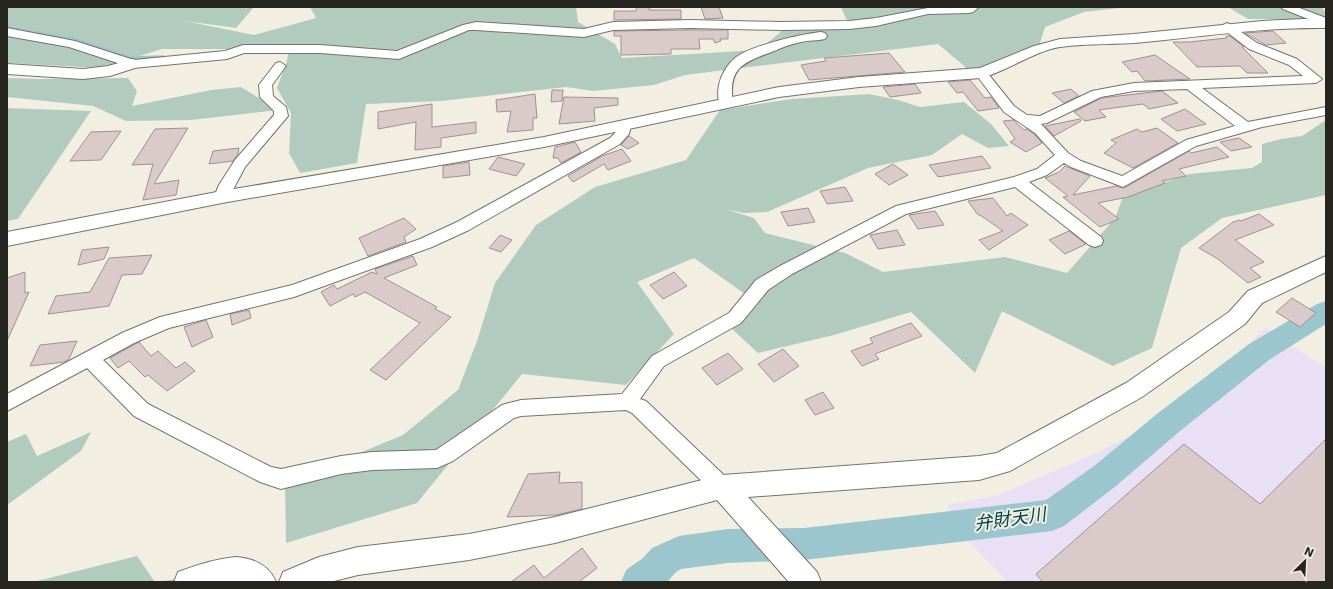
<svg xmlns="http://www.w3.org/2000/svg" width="1333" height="589" font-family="'DejaVu Sans','Noto Sans JP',sans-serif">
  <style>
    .industrial { fill: #eae0f5 }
    .green { fill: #b1ccbe }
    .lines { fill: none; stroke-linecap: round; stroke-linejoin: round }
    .stream { stroke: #9cc6cd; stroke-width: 3.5 }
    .river { fill: #9cc6cd; fill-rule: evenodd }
    .building { fill: #dacbca; stroke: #9f9190 }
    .minor-casing { stroke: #767368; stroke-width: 2 }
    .tertiary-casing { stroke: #767368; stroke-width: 2 }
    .minor { fill: #fff; fill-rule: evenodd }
    .tertiary { fill: #fff; fill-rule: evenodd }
    .labels { text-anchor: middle; stroke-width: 4; stroke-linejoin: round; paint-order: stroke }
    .near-water-label { font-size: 18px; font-style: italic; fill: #00414b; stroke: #f2efe2 }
  </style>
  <rect width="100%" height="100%" fill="#f2efe2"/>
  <path class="industrial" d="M 1266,328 L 1326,368 L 1326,582 L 1007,582 L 963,535 L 947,505 L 998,495 L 1096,453 L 1179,411 Z"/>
  <path class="green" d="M 7,7 L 254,7 L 236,28 L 185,21 L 254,35 L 316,18 L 310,7 L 576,7 L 578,22 L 615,44 L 622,58 L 759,50 L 784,29 L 849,25 L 841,7 L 922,7 L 922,9 L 928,7 L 1129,7 L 1084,12 L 1045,27 L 1039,46 L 996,66 L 969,70 L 938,44 L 685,75 L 654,85 L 593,91 L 566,87 L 441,101 L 366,104 L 357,163 L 300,173 L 289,153 L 291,113 L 277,88 L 287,61 L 289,49 L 162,49 L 101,68 L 7,63 Z
    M 1228,7 L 1322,7 L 1326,14 L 1326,19 L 1248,19 Z
    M 7,78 L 41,79 L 128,78 L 137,91 L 132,106 L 211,90 L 241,87 L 278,110 L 191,120 L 126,121 L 93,106 L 7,97 Z
    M 869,94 L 898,100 L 920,107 L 964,102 L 991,124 L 1009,146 L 988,148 L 962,134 L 932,155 L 868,168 L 767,212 L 744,213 L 725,209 L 754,218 L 765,233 L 845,253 L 883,272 L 1005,257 L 1067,273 L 1115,218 L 1123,197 L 1189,174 L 1252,168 L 1262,162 L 1262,144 L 1281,139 L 1302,136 L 1326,120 L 1326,195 L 1222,218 L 1181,248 L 1152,348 L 1113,366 L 1002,311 L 975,373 L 911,312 L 834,335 L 758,353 L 731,328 L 745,294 L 694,258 L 637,282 L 674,334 L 626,385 L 522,374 L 417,503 L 286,543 L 285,484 L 403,435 L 458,390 L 477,341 L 495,283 L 536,225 L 595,187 L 686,160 L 720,110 L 792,99 Z
    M 7,108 L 91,111 L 18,219 L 7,221 Z
    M 91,432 L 81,451 L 7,505 L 7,442 L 26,434 L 37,456 Z
    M 137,556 L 155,582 L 234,571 L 254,582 L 33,582 Z"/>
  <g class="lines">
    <path class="stream" d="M 7,28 L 77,40 L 129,58 L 163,57"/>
    <path class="river" d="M 1326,301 L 1326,324 L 1269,360 L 1180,431 L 1116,486 L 1064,526 L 1052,531 L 804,560 L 728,563 L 681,569 L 676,572 L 667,582 L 621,582 L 626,570 L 643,558 L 652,548 L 679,536 L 728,529 L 804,528 L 1046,500 L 1094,466 L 1158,413 L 1249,344 L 1317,304 Z"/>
  </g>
  <path class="building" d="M 637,7 L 650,7 L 649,10 L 681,10 L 681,19 L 614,20 L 614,11 L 636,11 Z
    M 701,7 L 719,7 L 723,18 L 705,19 Z
    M 690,30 L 728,30 L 728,39 L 720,39 L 721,41 L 715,43 L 713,39 L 699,39 L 700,49 L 671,49 L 671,54 L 621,55 L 621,36 L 614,36 L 614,31 Z
    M 1273,31 L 1286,43 L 1266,45 L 1245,33 Z
    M 1226,36 L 1230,36 L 1244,47 L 1242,47 L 1268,73 L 1247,73 L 1240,66 L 1197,67 L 1173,42 L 1189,42 L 1227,38 Z
    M 889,53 L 905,72 L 809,80 L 801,65 L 826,61 L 824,58 Z
    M 1155,55 L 1190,79 L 1145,81 L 1137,71 L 1132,72 L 1122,62 Z
    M 970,80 L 985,98 L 991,97 L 999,108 L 978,111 L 963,92 L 957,93 L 948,82 Z
    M 915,84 L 921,93 L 890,97 L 883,87 Z
    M 1071,89 L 1079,96 L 1064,103 L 1052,93 Z
    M 552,90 L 563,90 L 562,101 L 551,102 Z
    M 1162,91 L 1178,103 L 1149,109 L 1143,104 L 1099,110 L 1106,117 L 1085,121 L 1074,112 L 1101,98 Z
    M 535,94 L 537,118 L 533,118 L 533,130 L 507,132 L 511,111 L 497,112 L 496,100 Z
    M 564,97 L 618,98 L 618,105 L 594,108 L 595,121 L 559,124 Z
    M 432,104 L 432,127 L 476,122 L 476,133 L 441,138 L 441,147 L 415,150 L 416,122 L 378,129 L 378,112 Z
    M 1185,109 L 1206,124 L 1177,131 L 1161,119 Z
    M 1080,119 L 1081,121 L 1054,136 L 1045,126 Z
    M 1013,120 L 1024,130 L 1027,129 L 1034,134 L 1042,143 L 1026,152 L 1010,142 L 1015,139 L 1003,121 Z
    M 188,128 L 154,184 L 179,180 L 176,195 L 143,200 L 153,164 L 132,165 L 155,129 Z
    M 1157,128 L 1178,143 L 1133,168 L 1104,153 L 1116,143 L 1111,140 L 1137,129 L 1142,132 Z
    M 121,131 L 101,160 L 70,161 L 91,132 Z
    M 629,136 L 639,143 L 628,149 L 621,145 Z
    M 1239,138 L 1252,147 L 1231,151 L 1220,142 Z
    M 575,142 L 581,152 L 561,163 L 558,158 L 553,158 L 555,147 Z
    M 1217,147 L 1229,157 L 1179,169 L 1186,176 L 1162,181 L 1165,183 L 1128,197 L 1098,203 L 1119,219 L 1100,227 L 1063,197 L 1068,196 L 1045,178 L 1059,172 L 1065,166 L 1090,176 L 1073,195 L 1116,186 L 1124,188 L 1189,151 L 1191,153 Z
    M 239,148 L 238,154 L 233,161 L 209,164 L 213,151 Z
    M 622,149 L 631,161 L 608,170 L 604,164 L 573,182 L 568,176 L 602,156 Z
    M 982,156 L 991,168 L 938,177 L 929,165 Z
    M 498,157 L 525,164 L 516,176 L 489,169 Z
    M 469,162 L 470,175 L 443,178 L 443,166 Z
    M 893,164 L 908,175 L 889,185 L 875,174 Z
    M 845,187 L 853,201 L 827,204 L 820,191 Z
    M 993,198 L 1007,216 L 1011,213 L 1028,225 L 989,250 L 979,240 L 1003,231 L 980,215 L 978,215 L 968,201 Z
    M 808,208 L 815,222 L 788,226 L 781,212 Z
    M 935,211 L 944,225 L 918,229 L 909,215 Z
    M 1259,214 L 1274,225 L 1235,240 L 1264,262 L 1250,268 L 1261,277 L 1248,283 L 1218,259 L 1199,248 L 1233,222 L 1240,220 L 1241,221 Z
    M 404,218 L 416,229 L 404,237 L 406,242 L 368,256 L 359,238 Z
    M 897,230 L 905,245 L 878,249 L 870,235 Z
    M 1069,231 L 1086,244 L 1065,254 L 1049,240 Z
    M 500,235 L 512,240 L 501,252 L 489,248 Z
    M 109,247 L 104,259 L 78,265 L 82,250 Z
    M 152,255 L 142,274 L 122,275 L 109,306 L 48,314 L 56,296 L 90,292 L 109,258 Z
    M 413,256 L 417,265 L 384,278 L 437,307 L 435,309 L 451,317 L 386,380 L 370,370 L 420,323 L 365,292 L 355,297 L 353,294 L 330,306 L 321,292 L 334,285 L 337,289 L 372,272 L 377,274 L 375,269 Z
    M 25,272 L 25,293 L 29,292 L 7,341 L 7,278 Z
    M 674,272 L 687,286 L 663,299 L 650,285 Z
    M 1292,298 L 1316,313 L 1300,327 L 1276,312 Z
    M 249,310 L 251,318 L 232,325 L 230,314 Z
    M 206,320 L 213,337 L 192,347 L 184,327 Z
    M 911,323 L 922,336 L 875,354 L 879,359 L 862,366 L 851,351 L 873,343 L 870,338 Z
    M 77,341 L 69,359 L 64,362 L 30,366 L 40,345 Z
    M 139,342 L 151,356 L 158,351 L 176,368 L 185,362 L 195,371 L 167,391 L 148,375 L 145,377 L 129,361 L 118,368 L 110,358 Z
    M 783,349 L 799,366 L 774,382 L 758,364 Z
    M 728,353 L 743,369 L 717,385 L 702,368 Z
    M 823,392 L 834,408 L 815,415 L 805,400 Z
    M 1326,439 L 1326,582 L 1043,582 L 1036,574 L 1184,444 L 1260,504 Z
    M 560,472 L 559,483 L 582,482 L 582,509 L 556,515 L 507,517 L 528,474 Z
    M 582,548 L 597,568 L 579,582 L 511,582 L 534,565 L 544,578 Z"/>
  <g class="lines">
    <g class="minor-casing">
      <path id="minor" d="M 979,7 L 973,12 L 969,13 L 928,14 L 876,26 L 849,29 L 781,30 L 690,28 L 613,30 L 584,37 L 476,30 L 469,30 L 399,59 L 320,53 L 244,53 L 227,59 L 133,68 L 69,47 L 7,36 L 7,28 L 75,41 L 134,60 L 225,51 L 243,45 L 320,45 L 397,51 L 463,25 L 476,22 L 584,29 L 613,22 L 690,20 L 781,22 L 849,21 L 876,18 L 928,8 Z
        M 1281,7 L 1297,7 L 1326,18 L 1326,26 L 1283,9 Z
        M 1227,23 L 1231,25 L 1257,43 L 1297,59 L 1322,79 L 1316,83 L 1202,88 L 1248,122 L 1326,107 L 1326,115 L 1262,127 L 1196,146 L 1123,187 L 1071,167 L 1064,163 L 1047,175 L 1029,182 L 1101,237 L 1103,241 L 1101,245 L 1095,247 L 1089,245 L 1015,187 L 906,214 L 792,274 L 768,290 L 741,323 L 664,366 L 640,399 L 646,401 L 729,480 L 732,487 L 729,494 L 722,497 L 715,494 L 632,413 L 626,410 L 521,416 L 514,418 L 453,461 L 437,468 L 372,470 L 341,474 L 281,489 L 260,482 L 134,416 L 87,368 L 7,411 L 7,394 L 122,333 L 160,317 L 292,285 L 420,239 L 457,222 L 610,138 L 615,133 L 619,122 L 629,122 L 631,125 L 629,134 L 620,144 L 469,230 L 432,247 L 294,297 L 169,328 L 134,343 L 103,360 L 148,404 L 271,467 L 281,469 L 341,456 L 372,452 L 436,450 L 502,405 L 509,403 L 521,400 L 622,394 L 652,356 L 729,313 L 756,280 L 780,266 L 896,206 L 1014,177 L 1037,169 L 1055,155 L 1035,133 L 1004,112 L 975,73 L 977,70 L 985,70 L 1014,106 L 1027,115 L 1040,116 L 1092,91 L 1134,83 L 1303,76 L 1289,65 L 1249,49 L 1223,29 L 1221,27 L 1223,25 ZM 1187,89 L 1235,126 L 1186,140 L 1122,176 L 1081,161 L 1068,153 L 1041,124 L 1047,123 L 1101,97 L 1134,91 Z
        M 821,32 L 825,33 L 827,36 L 825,39 C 817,41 809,40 801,42 C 790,44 779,49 769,53 C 741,63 728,70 733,103 L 731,106 L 721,106 C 717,100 718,91 719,85 C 721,75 727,65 735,58 C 750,46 801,34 821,32 Z
        M 280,62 L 286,66 L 272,85 L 273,96 L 286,107 L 288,116 L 245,167 L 227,201 L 222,202 L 217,201 L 214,197 L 219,185 L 235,160 L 274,115 L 274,111 L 260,97 L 259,85 L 276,63 Z"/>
    </g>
    <g class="tertiary-casing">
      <path id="tertiary" d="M 1304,19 L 1326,20 L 1326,28 C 1265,27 1205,36 1145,42 C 1117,45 1088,43 1060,47 C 1034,51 1008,71 981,78 L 859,87 L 779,97 L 544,147 L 222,203 L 7,246 L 7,232 L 222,191 L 544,137 L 779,87 L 859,77 L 980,68 L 1034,46 L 1060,39 L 1134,34 L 1262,21 Z
        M 133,59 L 138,61 L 141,64 L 138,67 L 110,76 L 83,79 L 7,74 L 7,64 L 83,69 L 108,66 Z
        M 1326,256 L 1326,272 L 1262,303 L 1245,324 L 1142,397 L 1010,471 L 979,480 L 748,497 L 817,572 L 821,582 L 789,582 L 717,500 L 555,543 L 469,560 L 358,575 L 330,582 L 279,582 L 283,572 L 319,557 L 358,547 L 469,534 L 555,517 L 722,475 L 979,456 L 997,453 L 1126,383 L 1229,312 L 1248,291 Z
        M 235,557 C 253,558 269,565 276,582 L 174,582 L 178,572 C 196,565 216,559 235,557 Z"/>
    </g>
    <use href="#minor" class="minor"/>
    <use href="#tertiary" class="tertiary"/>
  </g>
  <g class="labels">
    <g class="near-water-label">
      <text transform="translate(1010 519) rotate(-8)" y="6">弁財天川</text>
    </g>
  </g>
  <rect width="1333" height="589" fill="none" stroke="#262520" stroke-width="16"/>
  <g transform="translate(1305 561) rotate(24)" stroke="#f2efe2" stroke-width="3" paint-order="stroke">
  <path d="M0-3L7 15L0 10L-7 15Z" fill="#262520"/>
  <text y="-6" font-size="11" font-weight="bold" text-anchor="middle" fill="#262520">N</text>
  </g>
</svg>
